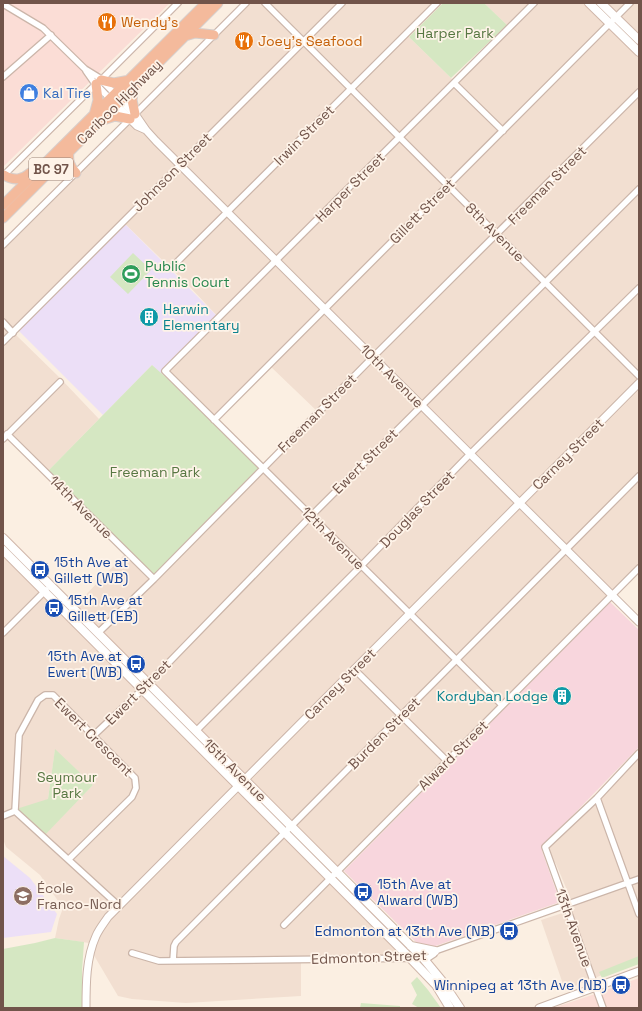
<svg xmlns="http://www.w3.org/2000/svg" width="642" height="1011" font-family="'Space Grotesk',sans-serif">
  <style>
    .residential { fill: #f2dfd1; fill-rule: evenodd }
    .commercial { fill: #fbddd6 }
    .education { fill: #ecdff7 }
    .medical { fill: #f8d6dd }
    .green { fill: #d5e7c2 }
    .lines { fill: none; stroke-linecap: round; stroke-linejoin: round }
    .minor-casing { stroke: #cbb5a9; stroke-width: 8 }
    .tertiary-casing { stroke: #cbb5a9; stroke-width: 9 }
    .secondary-casing { stroke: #d0b7aa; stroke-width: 10 }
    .trunk-casing { stroke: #d7cfcc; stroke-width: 11 }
    .minor { stroke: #fff; stroke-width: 5.5 }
    .tertiary { stroke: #fff; stroke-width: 7 }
    .secondary { stroke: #fff; stroke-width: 8 }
    .trunk { stroke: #f4ba9c; stroke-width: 9 }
    .labels { text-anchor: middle; stroke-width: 3.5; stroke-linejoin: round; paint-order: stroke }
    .shield { fill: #fef3e8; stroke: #9b8479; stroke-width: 1 }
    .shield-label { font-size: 13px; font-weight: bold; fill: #71544a }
    .food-label { font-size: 14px; fill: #c56008; stroke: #fef3e8; text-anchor: start }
    .park-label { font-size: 14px; fill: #577742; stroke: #fef3e8 }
    .shop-label { font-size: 14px; fill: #366cbe; stroke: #fef3e8; text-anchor: start }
    .street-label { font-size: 14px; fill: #71544a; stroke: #fef3e8 }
    .leisure-label { font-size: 14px; fill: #27864d; stroke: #fef3e8; text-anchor: start }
    .culture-label { font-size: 14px; fill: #0d838f; stroke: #fef3e8; text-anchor: start }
    .transit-label { font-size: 14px; fill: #164399; stroke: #fef3e8; text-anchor: start }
    .education-label { font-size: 14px; fill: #785e54; stroke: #fef3e8; text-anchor: start }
  </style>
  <rect width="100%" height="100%" fill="#fbefe2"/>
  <path class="residential" d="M 249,3 L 434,3 L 405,33 L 456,83 L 511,29 L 484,3 L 639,3 L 639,569 L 334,878 L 411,956 L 301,958 L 301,996 L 186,1003 L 132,999 L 118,996 L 92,952 L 96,944 L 55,938 L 59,919 L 63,908 L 40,875 L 6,847 L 3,839 L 3,536 L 74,607 L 127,552 L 155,580 L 319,413 L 269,365 L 214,420 L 165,373 L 221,320 L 189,286 L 124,223 L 14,333 L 61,379 L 99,419 L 46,473 L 7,435 L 3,439 L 3,246 ZM 55,750 L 93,785 L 43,836 L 48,799 Z
    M 639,757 L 639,960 L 565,990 L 541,920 L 575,909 L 556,864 L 545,850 Z"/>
  <path class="commercial" d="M 8,3 L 170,3 L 3,167 L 3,9 Z
    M 639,978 L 639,1008 L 553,1008 L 595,994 Z"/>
  <path class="education" d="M 124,223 L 218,317 L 161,374 L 152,365 L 103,415 L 18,330 Z
    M 3,856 L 30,878 L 57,914 L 51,932 L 3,938 Z"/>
  <path class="medical" d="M 610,602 L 639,630 L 639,747 L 571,817 L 545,842 L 542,851 L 560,902 L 424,950 L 344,871 Z"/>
  <path class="green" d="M 443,3 L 484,3 L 507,25 L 451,78 L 409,37 Z
    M 133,253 L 151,270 L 128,294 L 110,277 Z
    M 152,365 L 214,420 L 263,470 L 155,580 L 46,473 Z
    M 55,749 L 93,785 L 43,837 L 13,810 L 48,799 Z
    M 55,938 L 84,942 L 82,971 L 82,1008 L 3,1008 L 3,949 L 35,943 Z
    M 639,956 L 639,964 L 602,978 L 599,972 Z
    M 417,977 L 428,990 L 441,1008 L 419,1008 L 412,1004 L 417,995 L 411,983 Z
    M 361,1003 L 400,1006 L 400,1008 L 360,1008 Z"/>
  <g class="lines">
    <g class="minor-casing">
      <path id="minor" d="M 265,3 L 639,376
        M 3,4 L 43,28 L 85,69 L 98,77 L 115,94
        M 86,71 L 93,81 L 110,99
        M 3,77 L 51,35
        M 101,80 L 178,3
        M 454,83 L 503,131
        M 135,114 L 246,3
        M 3,176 L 96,84
        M 3,245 L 130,119
        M 172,267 L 437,3
        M 3,322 L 13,333
        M 3,342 L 342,3
        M 214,420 L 630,3
        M 7,434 L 154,579
        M 3,439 L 60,382
        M 3,633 L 46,590
        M 98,633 L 154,579 L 373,357 L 639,92
        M 354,669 L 447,761
        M 502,705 L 165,371 L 534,3
        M 196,731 L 361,566 L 470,454 L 639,288
        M 93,736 L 145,687 L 311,516 L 639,189
        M 597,798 L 639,914
        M 15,811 L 19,735 L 38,700 L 45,695 L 53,695 L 135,778 L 136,788 L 132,797 L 69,859
        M 15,811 L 119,906
        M 3,816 L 15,811
        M 284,925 L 639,568
        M 132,953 L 159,961 L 428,958 L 434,954 L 435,951 L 639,879
        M 173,961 L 174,946 L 176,942 L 639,476
        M 603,1008 L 545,847 L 597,798 L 639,753"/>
    </g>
    <g class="tertiary-casing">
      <path id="tertiary" d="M 118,97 L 135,114 L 146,130 L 156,141 L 639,622
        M 113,102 L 137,126 L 146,130
        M 86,1008 C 86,984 86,958 96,936 C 99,929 104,923 108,917 L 639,383
        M 539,1008 L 639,971"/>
    </g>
    <g class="secondary-casing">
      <path id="secondary" d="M 589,3 L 639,52
        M 601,3 L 639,40
        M 3,538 L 423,958 L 442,981 L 460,1008
        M 3,550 L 410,958 L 436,985 L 450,1008
        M 411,946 L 435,951"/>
    </g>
    <g class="trunk-casing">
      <path id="trunk" d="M 185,36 L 195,33 L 214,35
        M 101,80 L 114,83 L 130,80
        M 134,87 L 132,100 L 135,114
        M 94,115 L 98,100 L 96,84
        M 103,120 L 115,116 L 130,119
        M 69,151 C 68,160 69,166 76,173
        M 4,175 C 14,181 22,180 30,173
        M 3,205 L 206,3
        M 3,218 L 218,3"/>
    </g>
    <use href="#minor" class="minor"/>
    <use href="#tertiary" class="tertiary"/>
    <use href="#secondary" class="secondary"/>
    <use href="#trunk" class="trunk"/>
  </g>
  <defs>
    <g id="restaurant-disc" transform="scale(1)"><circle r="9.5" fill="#e8710a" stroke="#fef3e8"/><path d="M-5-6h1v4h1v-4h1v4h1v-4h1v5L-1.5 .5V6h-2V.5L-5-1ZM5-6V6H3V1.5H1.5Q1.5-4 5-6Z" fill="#fff"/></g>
    <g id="shop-disc" transform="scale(1)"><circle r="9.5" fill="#3f7fe0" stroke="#fef3e8"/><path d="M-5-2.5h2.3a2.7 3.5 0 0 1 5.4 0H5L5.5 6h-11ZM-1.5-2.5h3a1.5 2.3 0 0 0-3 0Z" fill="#fff"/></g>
    <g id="stadium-disc" transform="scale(1)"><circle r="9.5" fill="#2e9e5b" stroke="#fef3e8"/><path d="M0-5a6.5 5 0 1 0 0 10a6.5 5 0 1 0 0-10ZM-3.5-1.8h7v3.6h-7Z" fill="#fff"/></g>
    <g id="building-disc" transform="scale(1)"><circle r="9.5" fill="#0f9aa8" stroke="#fef3e8"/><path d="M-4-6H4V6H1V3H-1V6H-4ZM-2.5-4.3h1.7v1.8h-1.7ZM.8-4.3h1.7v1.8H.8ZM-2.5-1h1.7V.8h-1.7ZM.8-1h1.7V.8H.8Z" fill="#fff"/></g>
    <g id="bus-disc" transform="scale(1)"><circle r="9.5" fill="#1a4fb4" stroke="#fef3e8"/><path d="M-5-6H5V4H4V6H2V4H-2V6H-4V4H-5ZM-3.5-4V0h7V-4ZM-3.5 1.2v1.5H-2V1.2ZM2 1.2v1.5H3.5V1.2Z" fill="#fff"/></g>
    <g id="school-disc" transform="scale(1)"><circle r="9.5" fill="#8d6e63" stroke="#fef3e8"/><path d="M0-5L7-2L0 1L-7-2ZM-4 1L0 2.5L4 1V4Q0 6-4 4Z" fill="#fff"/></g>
  </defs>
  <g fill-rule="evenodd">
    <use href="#restaurant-disc" x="107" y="22"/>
    <use href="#restaurant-disc" x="244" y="41"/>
    <use href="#shop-disc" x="29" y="93"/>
    <use href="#stadium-disc" x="131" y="274"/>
    <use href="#building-disc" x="149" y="317"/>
    <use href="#bus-disc" x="40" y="570"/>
    <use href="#bus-disc" x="54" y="608"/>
    <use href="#bus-disc" x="136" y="664"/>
    <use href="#building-disc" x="562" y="696"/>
    <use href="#bus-disc" x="363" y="892"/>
    <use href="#school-disc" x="23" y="896"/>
    <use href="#bus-disc" x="509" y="931"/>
    <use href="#bus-disc" x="621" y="985"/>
  </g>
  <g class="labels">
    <rect class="shield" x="29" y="158" width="44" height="22" rx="3"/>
    <g class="shield-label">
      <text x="51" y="174">BC 97</text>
    </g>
    <g class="food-label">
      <text x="121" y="27">Wendy's</text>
      <text x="258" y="46">Joey’s Seafood</text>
    </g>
    <g class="park-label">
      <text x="455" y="38">Harper Park</text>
      <text x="155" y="477">Freeman Park</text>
      <text x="67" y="782">Seymour<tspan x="67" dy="16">Park</tspan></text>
    </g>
    <g class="shop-label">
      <text x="43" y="98">Kal Tire</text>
    </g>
    <g class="street-label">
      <text transform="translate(119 102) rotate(-45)" y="5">Cariboo Highway</text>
      <text transform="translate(304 135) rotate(-45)" y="5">Irwin Street</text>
      <text transform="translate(172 172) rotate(-45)" y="5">Johnson Street</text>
      <text transform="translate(547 185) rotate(-45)" y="5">Freeman Street</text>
      <text transform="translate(350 187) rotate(-45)" y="5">Harper Street</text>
      <text transform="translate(422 211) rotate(-45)" y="5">Gillett Street</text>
      <text transform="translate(495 232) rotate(45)" y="5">8th Avenue</text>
      <text transform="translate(392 376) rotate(45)" y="5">10th Avenue</text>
      <text transform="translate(317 413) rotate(-45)" y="5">Freeman Street</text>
      <text transform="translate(568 454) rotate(-45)" y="5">Carney Street</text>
      <text transform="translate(365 461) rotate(-45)" y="5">Ewert Street</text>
      <text transform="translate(81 507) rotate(45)" y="5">14th Avenue</text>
      <text transform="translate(417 509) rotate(-46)" y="5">Douglas Street</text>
      <text transform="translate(333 538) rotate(45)" y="5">12th Avenue</text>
      <text transform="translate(340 684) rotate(-45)" y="5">Carney Street</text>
      <text transform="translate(138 692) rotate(-45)" y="5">Ewert Street</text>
      <text transform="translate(384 733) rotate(-45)" y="5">Burden Street</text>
      <text transform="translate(94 737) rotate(45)" y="5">Ewert Crescent</text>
      <text transform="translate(453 755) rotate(-45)" y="5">Alward Street</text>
      <text transform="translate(235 770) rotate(45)" y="5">15th Avenue</text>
      <text transform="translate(574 928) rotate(70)" y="5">13th Avenue</text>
      <text transform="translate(369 957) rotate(-2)" y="5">Edmonton Street</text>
    </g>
    <g class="leisure-label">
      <text x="145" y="271">Public<tspan x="145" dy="16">Tennis Court</tspan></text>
    </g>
    <g class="culture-label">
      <text x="163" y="314">Harwin<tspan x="163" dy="16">Elementary</tspan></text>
      <text x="548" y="701" text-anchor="end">Kordyban Lodge</text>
    </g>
    <g class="transit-label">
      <text x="54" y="567">15th Ave at<tspan x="54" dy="16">Gillett (WB)</tspan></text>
      <text x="68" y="605">15th Ave at<tspan x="68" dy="16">Gillett (EB)</tspan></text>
      <text x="122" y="661" text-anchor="end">15th Ave at<tspan x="122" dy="16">Ewert (WB)</tspan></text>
      <text x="377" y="889">15th Ave at<tspan x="377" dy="16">Alward (WB)</tspan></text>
      <text x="495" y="936" text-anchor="end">Edmonton at 13th Ave (NB)</text>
      <text x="607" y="990" text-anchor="end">Winnipeg at 13th Ave (NB)</text>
    </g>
    <g class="education-label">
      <text x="37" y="893">École<tspan x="37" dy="16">Franco-Nord</tspan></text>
    </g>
  </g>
  <rect width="642" height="1011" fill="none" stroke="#71544a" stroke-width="8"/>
</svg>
